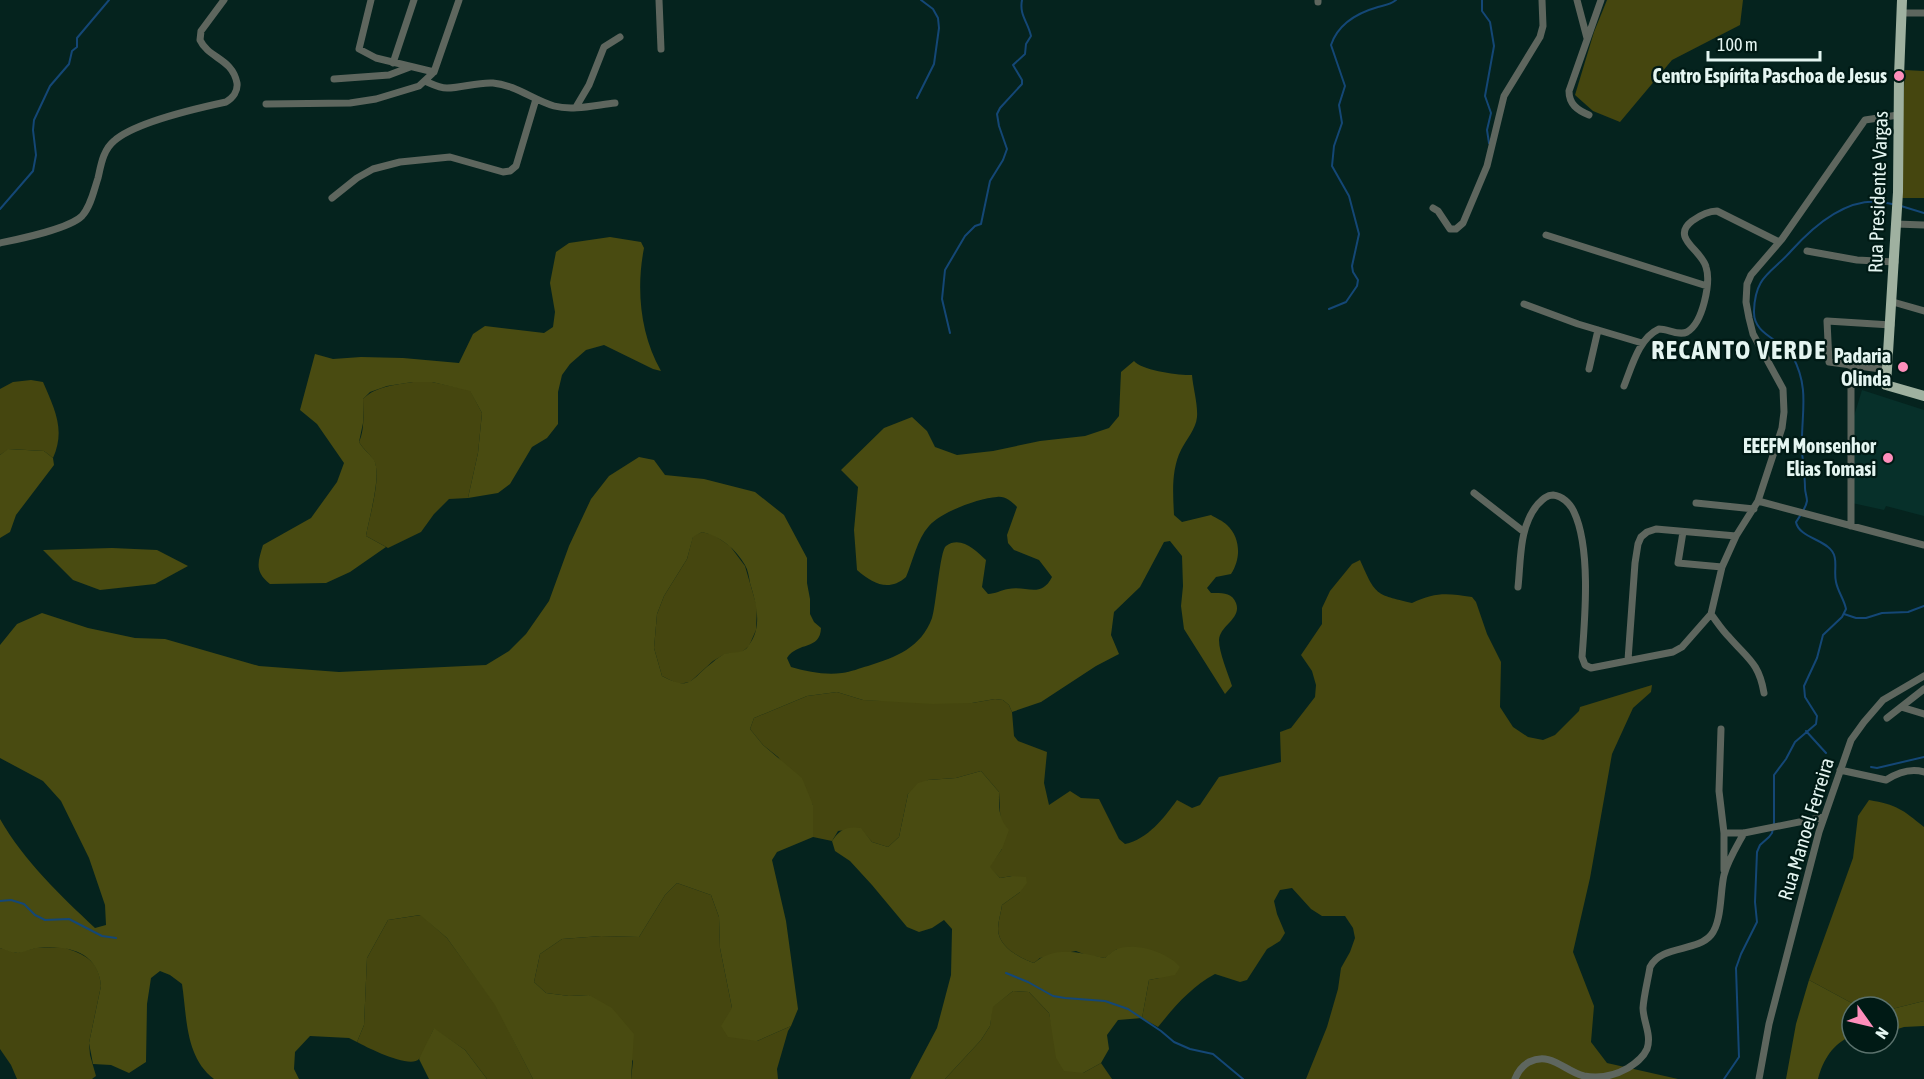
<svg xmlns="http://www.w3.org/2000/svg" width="1924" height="1079" font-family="'Asap Condensed',sans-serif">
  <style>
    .built { fill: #07302a }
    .green { fill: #45460f }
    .forest { fill: #494b11; fill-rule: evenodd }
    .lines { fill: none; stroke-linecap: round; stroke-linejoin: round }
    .stream { stroke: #144776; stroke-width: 2 }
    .minor { stroke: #5e665e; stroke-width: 7 }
    .primary { stroke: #9fb1a0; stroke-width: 10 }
    .poi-dot { fill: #fe8ebb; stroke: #001a15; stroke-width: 2 }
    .labels { text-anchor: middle; stroke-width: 4.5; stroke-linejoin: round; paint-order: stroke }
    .poi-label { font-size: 20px; font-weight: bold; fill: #e4f5f1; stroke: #001a15; text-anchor: end }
    .street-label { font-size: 20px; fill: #e4f5f1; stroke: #001a15 }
    .district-label { font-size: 26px; font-weight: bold; letter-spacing: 1.5px; fill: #e4f5f1; stroke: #001a15 }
  </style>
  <rect width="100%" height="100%" fill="#05231e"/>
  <path class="built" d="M 1862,390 L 1924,410 L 1924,516 L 1886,506 L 1884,510 L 1852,503 L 1851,426 Z"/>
  <path class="green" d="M 1607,0 L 1743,0 L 1740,25 L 1672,60 L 1620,122 L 1593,111 L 1575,95 L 1594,32 Z
    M 1905,70 L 1924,71 L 1924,198 L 1898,198 Z
    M 31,380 L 43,382 C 54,408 66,429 53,458 L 44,451 L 9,449 L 0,455 L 0,389 L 13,382 Z
    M 413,382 L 432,382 L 470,390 L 482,413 L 478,453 L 468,498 L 449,499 L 434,514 L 421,532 L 388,548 L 366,536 C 369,518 382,476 374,461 C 370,454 363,449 359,442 C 365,429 363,414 363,399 C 376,386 395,385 413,382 Z
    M 702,532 L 714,535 L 730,546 L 745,566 L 757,607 L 756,630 L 749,646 L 741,653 L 725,654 L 713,661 L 690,682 L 678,684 L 662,676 L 654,648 L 657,614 L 664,596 L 687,559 L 693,536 Z
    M 1360,560 C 1376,596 1375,594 1412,603 C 1435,592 1447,593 1472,597 L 1476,602 L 1487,634 L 1501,662 L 1500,707 L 1513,727 L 1528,737 L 1543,740 L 1555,735 L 1579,711 L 1580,707 L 1652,685 L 1651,692 L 1633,708 L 1612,754 L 1590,878 L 1573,952 L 1594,1006 L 1591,1042 L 1607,1063 L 1678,1079 L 1306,1079 L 1327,1027 L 1338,989 L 1341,968 L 1350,952 L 1355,938 L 1353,928 L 1345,916 L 1322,916 L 1311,909 L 1292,888 L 1280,890 L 1274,901 L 1277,914 L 1285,933 L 1280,941 L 1267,949 L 1247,980 L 1240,982 L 1215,974 C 1191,987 1175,1006 1158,1027 L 1142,1018 L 1149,980 L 1159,978 L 1117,949 L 1105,958 L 1086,955 L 1076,951 L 1040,958 L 1034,963 C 1020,958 998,947 998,929 C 998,921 1001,913 1002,905 L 1020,892 L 1012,876 L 1000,878 L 989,867 L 1002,849 L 999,792 L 981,771 L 956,778 L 928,780 L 908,794 L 899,837 L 888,847 L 872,842 L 860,828 L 838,831 L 832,841 L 813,837 L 813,805 L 778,757 L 763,745 L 750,729 L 754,718 L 807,696 L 837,692 L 863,700 L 972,703 L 995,699 L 1003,700 L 1009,705 L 1012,712 L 1014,736 L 1018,741 L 1047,752 L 1044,783 L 1049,805 L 1070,791 L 1081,798 L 1099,799 L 1119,839 L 1125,844 C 1148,839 1164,818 1177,800 L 1192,808 L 1200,805 L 1219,777 L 1281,762 L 1280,732 L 1291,728 L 1315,697 L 1316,685 L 1312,671 L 1301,655 L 1322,624 L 1322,608 L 1330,591 L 1352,564 Z
    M 1869,800 C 1897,805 1902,809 1924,827 L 1924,1001 L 1888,1010 L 1888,1007 L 1859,1007 L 1809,980 L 1853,858 L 1858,816 Z
    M 677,883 L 711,895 L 719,917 L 720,948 L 732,1008 L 757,1041 L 791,1026 L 788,1031 L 777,1069 L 778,1079 L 631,1079 L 633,1061 L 589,995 L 569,996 L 546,993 L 534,982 L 540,954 L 562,939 L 601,936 L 639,937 L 665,895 Z
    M 421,915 L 447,938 L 496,1005 L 533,1079 L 487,1079 L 465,1050 L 434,1029 C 429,1037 426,1051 419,1059 C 410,1069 368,1048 357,1042 L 364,1025 L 367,958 L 388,920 Z
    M 63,947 C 85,955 99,960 101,986 L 89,1043 L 90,1055 L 96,1076 L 92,1079 L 17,1079 L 11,1065 L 0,1049 L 0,948 L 17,953 L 35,948 Z
    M 1013,991 L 1029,992 L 1049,1013 L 1054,1035 L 1083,1073 L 1101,1063 L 1112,1079 L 945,1079 L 981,1040 L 990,1026 L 992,1007 Z"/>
  <path class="forest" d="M 610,237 L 641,242 L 644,248 C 636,289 640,334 661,371 L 653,369 L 604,345 L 586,350 L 570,364 L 562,375 L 558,392 L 558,424 L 547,438 L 532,447 L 510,484 L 498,493 L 468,498 L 478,453 L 482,413 L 470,391 L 432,382 L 413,382 L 387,386 L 370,392 L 363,399 L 363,423 L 359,442 C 363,449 370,454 374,460 C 382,475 369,518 366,536 L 386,547 L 350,572 L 326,583 L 270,584 C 254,571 258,562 263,545 L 311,518 L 337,482 L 344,463 L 317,424 L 300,410 L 315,354 L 333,359 L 361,357 L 403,358 L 459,363 L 473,334 L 485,326 L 544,333 L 553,327 L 555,312 L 550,283 L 556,252 L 569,243 Z
    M 1134,361 C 1141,370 1180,376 1192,375 C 1193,388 1198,404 1197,417 C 1196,429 1186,440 1181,450 C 1171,470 1173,494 1174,515 L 1182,522 L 1211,515 C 1216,518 1223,521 1227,525 C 1241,538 1241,559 1231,574 L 1216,577 L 1207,588 L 1211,593 C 1221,593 1232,592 1236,603 C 1242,619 1220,625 1219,640 C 1219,653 1228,673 1232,686 L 1225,694 L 1184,629 L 1181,606 L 1183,586 L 1182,556 L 1170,541 L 1164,542 L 1140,587 L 1114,612 L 1111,635 L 1119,654 L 1096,666 L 1041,702 L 1012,712 L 1009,705 L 1003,700 L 995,699 L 972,703 L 933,704 L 863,700 L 837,692 L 807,696 L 754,718 L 750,729 L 763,745 L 802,778 L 813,805 L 813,837 L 777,852 L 772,860 L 786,921 L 798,1009 L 791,1026 L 757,1041 L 728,1037 L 721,1026 L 732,1008 L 720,948 L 719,917 L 711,895 L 677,883 L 665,895 L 639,937 L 601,936 L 562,939 L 540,954 L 534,982 L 546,993 L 569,996 L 589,995 L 612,1008 L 634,1034 L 631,1079 L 533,1079 L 495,1005 L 447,938 L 420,915 L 388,920 L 367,958 L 364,1025 L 357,1042 L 349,1038 L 310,1036 L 295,1052 L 294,1069 L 299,1079 L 214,1079 C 185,1057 187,1017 182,984 L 170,975 L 160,971 L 151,978 L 147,1004 L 146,1062 L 129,1073 L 111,1065 L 93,1064 L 89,1043 L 101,986 C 98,951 67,945 37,948 C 31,949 25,952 18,953 C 13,953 5,950 0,948 L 0,819 C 24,861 61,896 95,928 L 106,925 L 105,905 L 89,858 L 61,801 L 43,781 L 0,758 L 0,645 L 17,624 L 42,613 L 88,628 L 135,638 L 165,639 L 259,666 L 339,672 L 486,665 L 509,651 L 526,634 L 549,601 L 569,546 L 591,499 L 609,476 L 639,457 L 654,460 L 665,475 L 704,479 L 755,492 L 784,515 L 807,558 L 807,583 L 810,599 L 810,614 L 814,622 L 821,628 C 820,651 798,641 787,658 L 791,667 C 808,672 825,675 842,673 C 851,672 860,668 868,666 C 896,657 921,648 932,618 C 936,606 940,550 946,546 C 961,535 976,551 986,560 L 982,587 L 988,594 C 995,594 1001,590 1008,589 C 1026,585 1041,599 1052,577 L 1039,560 L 1014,550 L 1008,543 L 1007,535 L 1017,507 C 1011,501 1005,496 997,497 C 979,498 941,512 929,526 C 917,539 913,561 906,577 C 889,592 873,584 857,570 L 854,530 L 858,487 L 841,470 L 884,428 L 912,417 L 927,431 L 935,447 L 957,455 L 993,451 L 1040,441 L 1085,436 L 1109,428 L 1119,416 L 1121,372 ZM 702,532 C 720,536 736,549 745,565 C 748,570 749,577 750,583 C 756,603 763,626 749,645 C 743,655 734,651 724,654 C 721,656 716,659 713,662 C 690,679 692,692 662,676 L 654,648 L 657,614 L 664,596 L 687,559 L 693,537 Z
    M 8,449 L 44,451 L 53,458 L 54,465 L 16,515 L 10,532 L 0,538 L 0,455 Z
    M 112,548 L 157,550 L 188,566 L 155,584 L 100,590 L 73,580 L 43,550 Z
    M 981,771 L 999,792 C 999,807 998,818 1009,830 L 1002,849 L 990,867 L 1000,878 L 1012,876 L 1026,877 L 1027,883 L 1020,892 L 1002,905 C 1001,913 998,921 998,929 C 998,947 1020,958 1034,963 C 1056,945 1079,953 1105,958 C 1108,955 1113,951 1117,949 C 1135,942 1168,952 1180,967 L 1175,975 L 1149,980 L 1142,1018 L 1118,1020 L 1107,1035 L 1109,1049 L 1101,1063 L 1083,1073 L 1064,1071 L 1056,1058 L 1049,1013 L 1029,992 L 1013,991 L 993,1007 L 990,1026 L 981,1040 L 945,1079 L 910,1079 L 937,1028 L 951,975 L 952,929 L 944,920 L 932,928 L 919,932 L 907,927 L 872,885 L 850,861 L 835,851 L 832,841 C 840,829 847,826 861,828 L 872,842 L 888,847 L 899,837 L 908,794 L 918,783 L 928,780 L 956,778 Z
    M 1809,980 L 1859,1007 L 1852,1007 L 1852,1036 C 1833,1043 1823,1060 1818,1079 L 1786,1079 L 1796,1024 Z
    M 1924,1001 L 1924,1026 L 1904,1027 L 1888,1032 L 1888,1010 Z
    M 434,1028 L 465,1050 L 487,1079 L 429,1079 L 419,1059 Z"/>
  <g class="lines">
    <path class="stream" d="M 1482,0 L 1482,11 L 1490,22 L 1494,46 L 1485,96 L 1491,113 L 1487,130 L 1489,143
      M 917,98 L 934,64 L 939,28 L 938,18 L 933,9 L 921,0
      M 1901,206 L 1924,213
      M 0,209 L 33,171 L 36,155 L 33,130 L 34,120 L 50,86 L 69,64 L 72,51 L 77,47 L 77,38 L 109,0
      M 1329,309 L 1346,302 L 1357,286 L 1358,280 L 1353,272 L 1352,266 L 1359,234 L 1349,196 L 1332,166 L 1334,146 L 1342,123 L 1339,105 L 1345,86 L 1331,45 C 1338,24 1357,13 1378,7 C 1385,5 1390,5 1396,0
      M 950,333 L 942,299 L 945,270 L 965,236 L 975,226 L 981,224 L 990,181 L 1003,160 L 1007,149 L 999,126 L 997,114 L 1000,108 L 1022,84 L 1022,80 L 1013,65 L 1025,54 L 1026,44 L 1031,36 C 1028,22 1019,15 1022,0
      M 1844,614 L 1856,618 L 1866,618 L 1882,613 L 1908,612 L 1924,606
      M 1806,731 L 1826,753
      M 1871,767 L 1877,768 L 1924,757
      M 0,901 L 11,900 L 24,904 L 35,915 L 45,920 L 69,919 L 102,936 L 116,938
      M 1006,973 L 1028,982 L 1053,996 L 1065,998 L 1105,1001 L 1128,1009 L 1161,1031 L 1174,1042 L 1190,1049 L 1213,1054 L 1243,1079
      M 1724,1079 L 1739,1057 L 1736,968 L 1741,954 L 1757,922 L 1755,902 L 1757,852 L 1760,845 L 1769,837 L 1772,833 L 1774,823 L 1774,775 L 1786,759 L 1795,742 L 1816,724 L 1817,716 L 1805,697 L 1804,686 L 1817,658 L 1823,635 L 1842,617 L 1846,609 C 1844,599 1838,592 1836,582 C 1833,570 1840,556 1828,547 C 1819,539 1798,535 1796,522 C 1800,516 1806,508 1807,501 C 1807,497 1805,492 1805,488 C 1805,474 1802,460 1802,447 C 1801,414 1810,389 1793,357 C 1783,339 1753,336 1754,311 C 1755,275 1772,273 1791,251 C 1816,223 1852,192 1892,204"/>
    <path class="minor" d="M 371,0 L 359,49 L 376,58 L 434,72
      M 659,0 L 661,49
      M 1577,0 L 1587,38
      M 1318,2 L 1318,0
      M 1901,13 L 1924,13
      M 393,63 L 414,0
      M 334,79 L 389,75 L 410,67
      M 425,81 C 432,84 439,88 447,88 C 462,88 477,82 493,83 C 516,85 533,100 554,106 C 573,111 596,105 615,103
      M 266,104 L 350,103 L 376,99 L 419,86 L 434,72 L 459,0
      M 576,107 L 589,85 L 604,47 L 620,37
      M 1589,115 C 1577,110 1569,104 1569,91 L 1601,0
      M 332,198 L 357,178 L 373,169 L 400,162 L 450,157 L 503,172 L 510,171 L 516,166 L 536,99
      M 1433,208 L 1438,211 L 1450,229 L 1456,229 L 1463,223 L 1487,166 L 1504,96 L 1540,37 L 1543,26 L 1542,0
      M 1896,224 L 1924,225
      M 1546,235 L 1707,286
      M 0,243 C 19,239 69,229 82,216 C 91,206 94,190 98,178 C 101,165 103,150 114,141 C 135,122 198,108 226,102 C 233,98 238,91 237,83 C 232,58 209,59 200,40 L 201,31 L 224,0
      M 1807,251 L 1857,260 L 1895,262
      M 1893,302 L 1924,311
      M 1524,304 L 1578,324 L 1642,343
      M 1589,369 L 1598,330
      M 1888,370 L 1829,362 L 1827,321 L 1891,325
      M 1624,386 C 1632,366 1639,338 1659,329 C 1668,329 1679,336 1687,332 C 1703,323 1711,282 1706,267 C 1702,250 1670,238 1692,221 C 1699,216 1708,211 1717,211 L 1779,242
      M 1474,493 L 1524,532
      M 1758,501 L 1924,545
      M 1696,503 L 1754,509
      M 1851,526 L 1851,366
      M 1683,532 L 1678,563 L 1722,567
      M 1518,587 C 1521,559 1519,526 1538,504 C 1543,499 1547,495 1553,495 C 1562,496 1570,503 1574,512 C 1591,548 1585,618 1582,657 L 1585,665 L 1591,668 L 1673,652 L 1682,647 L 1711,614 L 1722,567 L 1736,536 L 1758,501 L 1782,428 L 1784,412 L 1783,389 L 1753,334 L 1749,318 L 1746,302 L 1747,284 L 1751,275 L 1782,239 L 1865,120 L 1898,115
      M 1711,614 C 1717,622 1722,630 1729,637 C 1748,659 1759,663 1764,693
      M 1628,660 L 1635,563 L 1638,544 L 1641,537 L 1647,532 L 1656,529 L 1736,536
      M 1901,707 L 1924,714
      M 1887,718 L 1924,689
      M 1721,729 L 1719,791 L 1724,833 L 1744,833 L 1824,817
      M 1840,770 L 1886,780 C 1897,773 1911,768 1924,772
      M 1724,870 L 1724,833
      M 1515,1079 C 1518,1071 1522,1066 1529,1062 C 1551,1051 1564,1071 1584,1076 C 1600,1079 1614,1076 1628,1068 C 1636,1063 1643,1058 1647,1049 C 1652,1035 1643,1021 1643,1008 C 1644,994 1648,980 1650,967 C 1661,945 1697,952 1711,935 C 1722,922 1720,892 1724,875 C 1728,860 1737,846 1744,833
      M 1759,1079 L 1769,1024 L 1819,832 L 1851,740 L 1864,722 L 1883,700 L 1924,676"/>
    <path class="primary" d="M 1902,0 L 1899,76 L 1898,192 L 1886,385 L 1924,396"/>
  </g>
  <g class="poi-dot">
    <circle cx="1899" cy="76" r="6"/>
    <circle cx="1903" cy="367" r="6"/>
    <circle cx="1888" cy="458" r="6"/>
  </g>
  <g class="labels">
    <g class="poi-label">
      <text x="1887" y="83">Centro Espírita Paschoa de Jesus</text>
      <text x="1891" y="363">Padaria<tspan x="1891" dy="23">Olinda</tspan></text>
      <text x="1876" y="453">EEEFM Monsenhor<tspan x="1876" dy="23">Elias Tomasi</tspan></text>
    </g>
    <g class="street-label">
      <text transform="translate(1878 192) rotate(-88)" y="7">Rua Presidente Vargas</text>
      <text transform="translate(1806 829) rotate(-73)" y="7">Rua Manoel Ferreira</text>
    </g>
    <g class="district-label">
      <text x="1739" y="359">RECANTO VERDE</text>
    </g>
  </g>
  <g transform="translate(1870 1025) rotate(124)"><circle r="28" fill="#001a15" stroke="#5b726d" stroke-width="1.5"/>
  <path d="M0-4.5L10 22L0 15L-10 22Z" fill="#fe8ebb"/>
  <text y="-9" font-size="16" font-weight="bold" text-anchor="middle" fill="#e4f5f1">N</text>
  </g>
  <path d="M1708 51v9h112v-9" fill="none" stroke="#e4f5f1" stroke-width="3"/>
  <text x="1717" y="51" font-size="18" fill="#e4f5f1" stroke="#001a15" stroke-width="4.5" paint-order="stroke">100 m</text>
</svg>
